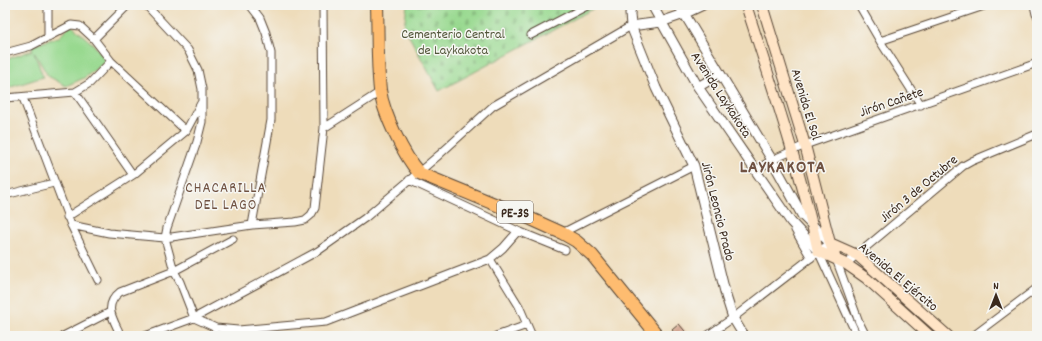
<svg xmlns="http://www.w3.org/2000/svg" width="1042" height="341" font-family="Dekko,sans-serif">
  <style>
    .cemetery { fill: url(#cemetery-stones); stroke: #6a8256 }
    .park { fill: #98d98f; stroke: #6a8256 }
    .building { fill: url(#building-hatch) }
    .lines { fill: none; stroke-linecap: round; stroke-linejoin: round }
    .minor-casing { stroke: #564535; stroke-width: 9 }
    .tertiary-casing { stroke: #564535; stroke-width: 11 }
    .secondary-casing { stroke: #564535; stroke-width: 12 }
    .trunk-casing { stroke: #564535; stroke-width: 14 }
    .minor { stroke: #fff; stroke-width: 7 }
    .tertiary { stroke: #fff; stroke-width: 9 }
    .secondary { stroke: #ffe4c6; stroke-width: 10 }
    .trunk { stroke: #febc70; stroke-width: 12 }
    .labels { text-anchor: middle; stroke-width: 3; stroke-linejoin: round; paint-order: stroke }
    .shield { fill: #f6f6f2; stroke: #73675e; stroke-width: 1 }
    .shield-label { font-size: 13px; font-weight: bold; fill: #3b2a1e }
    .park-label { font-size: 14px; fill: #52563a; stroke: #f6f6f2 }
    .street-label { font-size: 14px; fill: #3b2a1e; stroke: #f6f6f2 }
    .neighbourhood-label { font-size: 15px; letter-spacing: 1px; fill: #705242; stroke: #f6f6f2 }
    .district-label { font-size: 18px; font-weight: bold; letter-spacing: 1px; fill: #705242; stroke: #f6f6f2 }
  </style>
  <defs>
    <pattern id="cemetery-stones" width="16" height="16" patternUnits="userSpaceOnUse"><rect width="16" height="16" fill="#98d98f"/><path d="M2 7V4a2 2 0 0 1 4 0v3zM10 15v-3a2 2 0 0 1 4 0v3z" fill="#84ba7b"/></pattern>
    <pattern id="building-hatch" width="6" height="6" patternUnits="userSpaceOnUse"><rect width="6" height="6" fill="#d39d85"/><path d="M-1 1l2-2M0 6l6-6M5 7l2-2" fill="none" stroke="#ac806c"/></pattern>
  </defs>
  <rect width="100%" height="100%" fill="#f6f6f2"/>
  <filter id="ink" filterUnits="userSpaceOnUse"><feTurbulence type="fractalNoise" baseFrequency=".025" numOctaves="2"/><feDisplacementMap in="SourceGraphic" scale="8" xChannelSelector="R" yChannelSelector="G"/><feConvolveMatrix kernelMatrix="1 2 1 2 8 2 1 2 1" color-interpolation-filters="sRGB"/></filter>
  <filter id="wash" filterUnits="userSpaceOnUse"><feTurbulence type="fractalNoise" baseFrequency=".012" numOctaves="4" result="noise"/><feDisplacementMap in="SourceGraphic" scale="16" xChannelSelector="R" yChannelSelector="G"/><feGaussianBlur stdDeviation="0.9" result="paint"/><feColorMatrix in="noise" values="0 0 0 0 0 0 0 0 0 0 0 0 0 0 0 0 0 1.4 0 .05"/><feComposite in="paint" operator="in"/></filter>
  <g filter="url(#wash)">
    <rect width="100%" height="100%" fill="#eedcba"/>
    <path class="cemetery" d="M 407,5 L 600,5 L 439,91 L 404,27 Z"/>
    <path class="park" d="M 71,25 L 94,45 L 107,61 L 84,78 L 66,86 L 48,76 L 34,52 L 43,77 L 5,89 L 5,60 L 33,50 L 31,46 L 59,37 Z"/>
    <g id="blocks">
      <path class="building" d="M 679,324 L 689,336 L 677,336 L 672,330 Z"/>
    </g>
  </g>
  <g filter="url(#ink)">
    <use href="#blocks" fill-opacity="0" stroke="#564535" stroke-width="1"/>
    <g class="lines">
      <g class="minor-casing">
        <path id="minor" d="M 146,5 L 188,50 L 198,70 L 202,89 L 202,122 L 197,142 L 167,228 L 165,238 L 174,271 L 180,282 L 194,318 L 216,328 L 238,330 L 326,322 L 490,259 L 503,248 L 518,231
          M 250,5 L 260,18 L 266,33 L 271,53 L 271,120 L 252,225
          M 859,5 L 880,41 L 921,105
          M 531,35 L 589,5
          M 48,38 L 48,5
          M 94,39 L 128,5
          M 880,41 L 987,5
          M 5,53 L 31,46 L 71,25 L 80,26 L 94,39 L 111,61 L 186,131
          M 75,92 L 133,175
          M 5,98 L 75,92 L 90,83 L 111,61
          M 23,98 L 71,225 L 98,280
          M 324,128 L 380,92
          M 756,170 L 772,160 L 805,145 L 1037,63
          M 409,180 L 518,231 L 565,250
          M 5,195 L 54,183
          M 67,217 L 133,175 L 186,131 L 201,103
          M 71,225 L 109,233 L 165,238 L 252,225 L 295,222 L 305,220 L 311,215 L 315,208 L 324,128 L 323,5
          M 795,230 L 811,258
          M 562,233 L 694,166
          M 818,251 L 857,336
          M 490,259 L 519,306 L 532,336
          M 836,259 L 859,322 L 866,336
          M 846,264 L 963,166 L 972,161 L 1037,134
          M 63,336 L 110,312
          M 121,336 C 114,320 102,306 120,292 L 174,271 L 233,239
          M 145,336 L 194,318 L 318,251 L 365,218 L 439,155 L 493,106 L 631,26
          M 496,336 L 527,325
          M 707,336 L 733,318 L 830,243
          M 973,336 L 1037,288"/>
      </g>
      <g class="tertiary-casing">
        <path id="tertiary" d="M 631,5 L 630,14 L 631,26 L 656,88 L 694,166 L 726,296 L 733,318 L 744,336
          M 652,5 L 698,87 L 791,222 L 818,251
          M 679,5 L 772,160 L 802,215 L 830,243
          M 1035,5 L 1037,14
          M 631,26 L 661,22 L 684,14 L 703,5
          M 698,87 L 720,74"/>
      </g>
      <g class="secondary-casing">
        <path id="secondary" d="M 746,5 C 772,86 800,168 818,251 L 846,264 L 866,278 L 930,336
          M 762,5 L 805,145 L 830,243 L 836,259
          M 830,243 L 857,255 L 948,336"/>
      </g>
      <g class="trunk-casing">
        <path id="trunk" d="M 377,5 C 378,33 377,62 380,90 C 383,113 404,156 419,173 L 531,219 L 562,233 L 576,241 L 592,255 L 658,336"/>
      </g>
      <use href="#minor" class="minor"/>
      <use href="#tertiary" class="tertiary"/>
      <use href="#secondary" class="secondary"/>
      <use href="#trunk" class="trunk"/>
    </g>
  </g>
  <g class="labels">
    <rect class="shield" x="497" y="201" width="36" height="22" rx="3"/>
    <g class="shield-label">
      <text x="515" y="217">PE-3S</text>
    </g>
    <g class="park-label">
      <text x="453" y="38">Cementerio Central<tspan x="453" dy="16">de Laykakota</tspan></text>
    </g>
    <g class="street-label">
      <text transform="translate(722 94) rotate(57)" y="5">Avenida Laykakota</text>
      <text transform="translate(891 101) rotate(-19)" y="5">Jirón Cañete</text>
      <text transform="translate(807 104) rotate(73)" y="5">Avenida El Sol</text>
      <text transform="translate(918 188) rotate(-40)" y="5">Jirón 3 de Octubre</text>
      <text transform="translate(719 211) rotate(76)" y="5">Jirón Leoncio Prado</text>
      <text transform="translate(899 276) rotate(40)" y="5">Avenida El Ejército</text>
    </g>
    <g class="neighbourhood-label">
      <text x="226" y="192">CHACARILLA<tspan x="226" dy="17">DEL LAGO</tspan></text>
    </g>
    <g class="district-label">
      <text x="783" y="172">LAYKAKOTA</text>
    </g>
  </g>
  <rect width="1042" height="341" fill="none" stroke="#f6f6f2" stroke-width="20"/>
  <g transform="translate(996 295)" stroke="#f6f6f2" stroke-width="3" paint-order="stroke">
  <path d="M0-3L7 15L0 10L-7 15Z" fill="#3b2a1e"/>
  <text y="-6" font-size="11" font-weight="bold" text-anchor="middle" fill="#3b2a1e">N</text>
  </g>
</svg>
